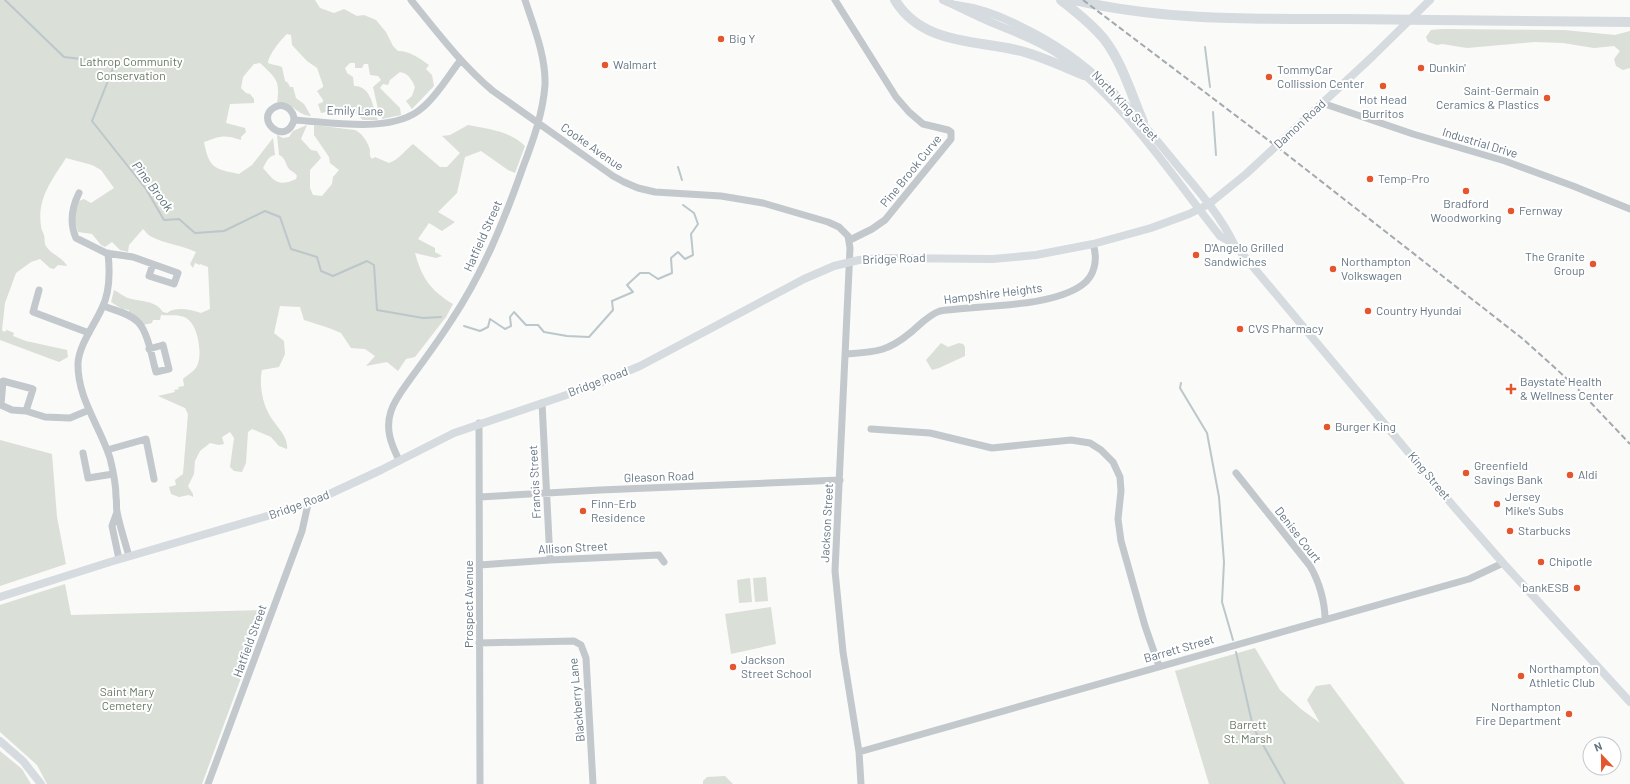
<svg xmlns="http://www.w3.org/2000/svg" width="1630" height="784" font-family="Barlow,sans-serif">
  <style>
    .green { fill: #dadfd7 }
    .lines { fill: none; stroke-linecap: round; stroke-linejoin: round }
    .stream { stroke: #bbc7cb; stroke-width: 2 }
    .minor { stroke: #c3c8cc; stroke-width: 7 }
    .major { stroke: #d6dbdf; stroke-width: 8 }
    .highway { stroke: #d6dbdf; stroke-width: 10 }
    .rail { stroke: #a2aab0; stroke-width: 2; stroke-dasharray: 6 3; stroke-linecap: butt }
    .poi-dot { fill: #e4572e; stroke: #fff; stroke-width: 1.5 }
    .labels { text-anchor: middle; stroke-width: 4; stroke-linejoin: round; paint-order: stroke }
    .poi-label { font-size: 12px; fill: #657683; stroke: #fff; text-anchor: start }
    .park-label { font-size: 12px; fill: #687a64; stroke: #fff }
    .street-label { font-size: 12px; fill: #657683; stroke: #fff }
    .water-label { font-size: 13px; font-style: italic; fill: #60757c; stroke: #fff }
  </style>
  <rect width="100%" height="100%" fill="#fafaf8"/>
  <path class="green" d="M 0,0 L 315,0 L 320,8 L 334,13 L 344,9 L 357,16 L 364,15 L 376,20 L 386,32 L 393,46 L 398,51 C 410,51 419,58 429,65 L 426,69 L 432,75 L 434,86 L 412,109 L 406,101 L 412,96 L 415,87 C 412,80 408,73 400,72 L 390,80 L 388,85 L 383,84 L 380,88 L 400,108 L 401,115 L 382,119 L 378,109 L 373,87 L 381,80 L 378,76 L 370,75 L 368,64 L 364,64 L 362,68 L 355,68 L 355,63 L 350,63 L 345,68 L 347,73 L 353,77 L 354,86 C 372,86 372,107 378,120 L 363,120 L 351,109 L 342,109 L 321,113 L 318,104 L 323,102 L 323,100 L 317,91 L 323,87 L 323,85 L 317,68 L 307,61 L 292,45 L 291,35 L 287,34 C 281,39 268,56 268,63 C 273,65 277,65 282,67 L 285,81 L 288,83 L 290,87 L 293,87 L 296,98 L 304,104 L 311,116 C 297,116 293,101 277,104 C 280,80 277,79 260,63 L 254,64 L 243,77 L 241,88 L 246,93 L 250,94 L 254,99 L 254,103 L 230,104 L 226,123 L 245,128 L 246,132 L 241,137 L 241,140 C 224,134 220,136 204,142 C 209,168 214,169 239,174 L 252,165 L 273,138 L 275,155 C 268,156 266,163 263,168 C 275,182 278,187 296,179 L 297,176 C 295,172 292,172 289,169 C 285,164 286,158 279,155 L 277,135 L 283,138 L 289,137 L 293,131 L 307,125 L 301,139 L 311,150 L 317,151 L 321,158 L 310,170 L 310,188 L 313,195 L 322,196 L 332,184 L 333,177 L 339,170 L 330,163 L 329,157 L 314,135 L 314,125 L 355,130 C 362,133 368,142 370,150 C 370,154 369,155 372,159 L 375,157 L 389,163 C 400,159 405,150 413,144 L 440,167 L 447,167 L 460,153 L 442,136 L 450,135 L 468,125 C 488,129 510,131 525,146 L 515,173 L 508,170 L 481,151 L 465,157 L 457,193 L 438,212 L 455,222 L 442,231 L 429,223 L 418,239 L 435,248 L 435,252 L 442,256 L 436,258 L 415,253 C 422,278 430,290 453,304 L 446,317 L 415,357 L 406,359 L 398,371 L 387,362 L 366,366 L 375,356 L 365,349 L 351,348 L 341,333 L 329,328 L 304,320 L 300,307 L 280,306 L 274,333 L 284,341 L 285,354 L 279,367 L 262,370 C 259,383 262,403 270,416 C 275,425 289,437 287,449 L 279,446 L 271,437 L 252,429 L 248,432 L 246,463 L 242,472 L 234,471 L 230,467 L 234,438 L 230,432 L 222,437 L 224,444 L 219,445 L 210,443 L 200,451 L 195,461 L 194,474 L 188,486 L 193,494 L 193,497 L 189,495 L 179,497 L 171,494 L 169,487 L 176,485 L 175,480 L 183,474 L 188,414 L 185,408 L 158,396 L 175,392 L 174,390 L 179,389 L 178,387 L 184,386 L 183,379 C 187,375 195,371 197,366 C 203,355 198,324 186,318 C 179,314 169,316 161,315 L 160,320 L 153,320 L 152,323 L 143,325 L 129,314 L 129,310 L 122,309 L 111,302 L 114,290 C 119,292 124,297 128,298 C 141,302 155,300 163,312 L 167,313 C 177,306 191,310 201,313 L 210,309 L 208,267 L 200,264 L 200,265 L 195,263 L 193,268 L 190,264 L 196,252 C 182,245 165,244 150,236 C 147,234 146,232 143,229 L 129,245 L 128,252 L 120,250 L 112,242 L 105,247 L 101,245 L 92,234 L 78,232 L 74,217 L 79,201 L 84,199 L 91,203 L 114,188 L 101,170 L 92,165 L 66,158 C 52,180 37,198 41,226 C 41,229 43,232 44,235 C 45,238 44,241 45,244 C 49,254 63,257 67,266 L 58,265 L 54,269 L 50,268 L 40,259 L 31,262 L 16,273 L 5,303 L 2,330 L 4,332 L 7,330 L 14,333 L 13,336 L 26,341 L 67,350 L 68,357 L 59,362 L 0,340 Z
    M 1442,29 L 1564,30 L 1615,35 L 1630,31 L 1630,68 L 1623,70 L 1616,66 L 1614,59 L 1620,51 L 1614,46 L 1594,48 L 1563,43 L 1534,42 L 1467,48 L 1442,44 L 1437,45 L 1428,42 L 1426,37 L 1431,30 Z
    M 941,343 L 948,347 L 959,343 L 963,344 L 965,347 L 965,356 L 939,368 L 932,370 L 926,360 Z
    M 0,440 L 52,454 L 57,517 L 66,564 L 0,586 Z
    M 766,577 L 768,601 L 755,602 L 753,578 Z
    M 750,578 L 752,602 L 739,603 L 737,580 Z
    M 65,584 L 71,615 L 266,610 L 202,784 L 47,784 L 37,765 L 0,732 L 0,605 Z
    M 771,607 L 776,644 L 731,654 L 725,614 Z
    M 1255,648 L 1280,690 L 1301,709 L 1320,723 L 1307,700 L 1316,686 L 1330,684 L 1405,784 L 1209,784 L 1175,671 Z
    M 0,751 L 22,769 L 31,784 L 0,784 Z
    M 725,776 L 733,784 L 703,784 L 703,781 L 707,777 Z"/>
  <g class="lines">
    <path class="stream" d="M 5,0 L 64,57 L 115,63 L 92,121 L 146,189 L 164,220 L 179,219 L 195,233 L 224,231 L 265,211 L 280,217 L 291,249 L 317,257 L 321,271 L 333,276 L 367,261 L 374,265 L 377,310 L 423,318 L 441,317
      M 1205,47 L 1210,87
      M 1213,112 L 1216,155
      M 678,167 L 682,180
      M 464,326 L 480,331 L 488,327 L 490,319 L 505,329 L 511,326 L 510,317 L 514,312 L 526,325 L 538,325 L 544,332 L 567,336 L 589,337 L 613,310 L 612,301 L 633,292 L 627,285 L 640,273 L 649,273 L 658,279 L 672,273 L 671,258 L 678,252 L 685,259 L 693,255 L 691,234 L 698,224 L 694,213 L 683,205
      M 1181,383 L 1180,388 L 1207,433 L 1219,497 L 1224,562 L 1222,602 L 1233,640
      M 1236,652 L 1253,727 L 1285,784"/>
    <path class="minor" d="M 411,0 C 437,32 462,65 493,91 L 613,176 L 624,182 L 638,188 L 655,192 L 721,196 L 763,203 L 828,222 L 839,227 L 848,236 L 850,248 L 835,571 L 843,652 L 859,752 L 861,784
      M 835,0 L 896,97 L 909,112 L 923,124 L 948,130 L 951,132 L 951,139 L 885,220 L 872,229 L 850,240
      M 1322,103 L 1413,134 L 1505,161 L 1573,186 L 1630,209
      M 294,120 C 286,148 253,119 275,107 C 285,102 294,111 294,120 C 331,122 393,134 422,108 C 437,96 448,76 460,61
      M 79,193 C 72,207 69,222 76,238 L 106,253 L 133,257 L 178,273 L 174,284 L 149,276 L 153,264
      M 108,253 C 110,271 110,292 102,308 C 95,324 79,345 78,363 C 77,398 100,426 110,458 C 113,470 116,484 116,497 C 117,502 116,507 117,512 C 120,527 125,542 129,556
      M 39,290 L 33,312 L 89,333
      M 103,306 C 114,310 129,313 138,322 C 148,332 152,358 156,372 L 169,369 L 163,345 L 149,349
      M 846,354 C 875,352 887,352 910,333 C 920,325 928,315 940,311 C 979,305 1050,308 1082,285 C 1095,276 1098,259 1093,244
      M 542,403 L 550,560
      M 26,411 L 33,389 L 3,381 L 1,405 L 12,410 L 26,411 L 45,417 L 70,418 L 89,410
      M 479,423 L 480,784
      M 871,429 L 930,433 L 992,448 L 1071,440 L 1090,443 L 1101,450 L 1113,462 L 1120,477 L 1121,491 L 1118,519 L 1121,541 L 1145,626 L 1159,666
      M 107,450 L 146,439 L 154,479
      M 83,453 L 88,478 L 113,474
      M 399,460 C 391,444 385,429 391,411 C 395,399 404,388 411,378 C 425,359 439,340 451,321 C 483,273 504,221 523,167 C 533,141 543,113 545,85 C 546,57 534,27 525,0
      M 1236,473 L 1310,566 C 1319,581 1325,602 1325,619
      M 480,497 L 600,490 L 840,480
      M 117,512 L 112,526 L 119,559
      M 480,565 L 550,560 L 659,555 L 664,562
      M 479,643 L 574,641 L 581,645 L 586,658 L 593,784
      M 859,752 L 1469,579 L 1503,563
      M 208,784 L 302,531 L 308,504"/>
    <path class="major" d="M 943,0 C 953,4 962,9 973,14 C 1000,28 1029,35 1055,52 C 1121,96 1171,175 1220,236 L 1234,244
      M 956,5 C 980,8 1001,16 1022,27 C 1090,59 1131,108 1177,165 C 1198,190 1220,215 1234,244 L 1455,508 L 1503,563 L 1630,702
      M 0,597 L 110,562 L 308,504 L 381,470 L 454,433 L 590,387 L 640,366 L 804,279 L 834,266 L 859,260 L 880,258 L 993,259 L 1036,255 L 1093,244 L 1151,228 L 1189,214 L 1209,204 L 1246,174 L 1373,56 L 1430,0
      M 0,741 L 23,761 L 41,784"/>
    <path class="highway" d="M 895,0 C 922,45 977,40 1021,51 C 1043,57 1064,67 1084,75
      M 1061,0 C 1076,12 1092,24 1104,39 C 1122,62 1132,96 1143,122
      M 1074,0 C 1162,21 1255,19 1345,19 C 1440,20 1535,21 1630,22"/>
    <path class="rail" d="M 1083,0 L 1276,146 L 1523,339 L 1575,386 L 1630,444"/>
  </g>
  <g class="poi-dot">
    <circle cx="721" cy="39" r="4"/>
    <circle cx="605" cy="65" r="4"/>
    <circle cx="1421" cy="68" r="4"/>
    <circle cx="1269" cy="77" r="4"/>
    <circle cx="1383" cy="86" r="4"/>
    <circle cx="1547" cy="98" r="4"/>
    <circle cx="1370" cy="179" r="4"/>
    <circle cx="1466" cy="191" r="4"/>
    <circle cx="1511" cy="211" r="4"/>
    <circle cx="1196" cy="255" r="4"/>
    <circle cx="1593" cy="264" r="4"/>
    <circle cx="1333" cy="269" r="4"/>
    <circle cx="1368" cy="311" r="4"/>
    <circle cx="1240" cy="329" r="4"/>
    <path d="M1509 383h4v4h4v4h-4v4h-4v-4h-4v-4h4z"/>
    <circle cx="1327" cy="427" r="4"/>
    <circle cx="1466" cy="473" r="4"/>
    <circle cx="1570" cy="475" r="4"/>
    <circle cx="1497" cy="504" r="4"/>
    <circle cx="583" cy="511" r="4"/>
    <circle cx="1510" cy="531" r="4"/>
    <circle cx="1541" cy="562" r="4"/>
    <circle cx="1577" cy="588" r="4"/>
    <circle cx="733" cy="667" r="4"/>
    <circle cx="1521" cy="676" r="4"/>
    <circle cx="1569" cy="714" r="4"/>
  </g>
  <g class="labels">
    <g class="poi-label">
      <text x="729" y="43">Big Y</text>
      <text x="613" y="69">Walmart</text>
      <text x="1429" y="72">Dunkin'</text>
      <text x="1277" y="74">TommyCar<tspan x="1277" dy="14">Collission Center</tspan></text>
      <text x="1539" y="95" text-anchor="end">Saint-Germain<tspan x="1539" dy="14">Ceramics &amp; Plastics</tspan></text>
      <text x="1383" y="104" text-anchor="middle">Hot Head<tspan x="1383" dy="14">Burritos</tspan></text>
      <text x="1378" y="183">Temp-Pro</text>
      <text x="1466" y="208" text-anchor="middle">Bradford<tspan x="1466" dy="14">Woodworking</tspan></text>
      <text x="1519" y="215">Fernway</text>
      <text x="1204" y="252">D'Angelo Grilled<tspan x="1204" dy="14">Sandwiches</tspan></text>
      <text x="1585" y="261" text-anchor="end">The Granite<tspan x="1585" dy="14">Group</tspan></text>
      <text x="1341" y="266">Northampton<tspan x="1341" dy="14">Volkswagen</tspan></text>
      <text x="1376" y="315">Country Hyundai</text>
      <text x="1248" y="333">CVS Pharmacy</text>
      <text x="1520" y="386">Baystate Health<tspan x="1520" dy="14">&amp; Wellness Center</tspan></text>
      <text x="1335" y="431">Burger King</text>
      <text x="1474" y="470">Greenfield<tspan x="1474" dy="14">Savings Bank</tspan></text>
      <text x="1578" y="479">Aldi</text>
      <text x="1505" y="501">Jersey<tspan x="1505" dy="14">Mike's Subs</tspan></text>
      <text x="591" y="508">Finn-Erb<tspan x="591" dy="14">Residence</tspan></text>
      <text x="1518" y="535">Starbucks</text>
      <text x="1549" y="566">Chipotle</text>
      <text x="1569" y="592" text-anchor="end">bankESB</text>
      <text x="741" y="664">Jackson<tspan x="741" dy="14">Street School</tspan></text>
      <text x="1529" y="673">Northampton<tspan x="1529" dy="14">Athletic Club</tspan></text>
      <text x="1561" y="711" text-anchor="end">Northampton<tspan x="1561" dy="14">Fire Department</tspan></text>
    </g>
    <g class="park-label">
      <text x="131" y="66">Lathrop Community<tspan x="131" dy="14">Conservation</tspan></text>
      <text x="127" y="696">Saint Mary<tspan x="127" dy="14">Cemetery</tspan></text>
      <text x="1248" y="729">Barrett<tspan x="1248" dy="14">St. Marsh</tspan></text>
    </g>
    <g class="street-label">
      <text transform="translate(1125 106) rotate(47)" y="4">North King Street</text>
      <text transform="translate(355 111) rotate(1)" y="4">Emily Lane</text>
      <text transform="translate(1300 124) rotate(-43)" y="4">Damon Road</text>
      <text transform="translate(1480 143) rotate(17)" y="4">Industrial Drive</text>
      <text transform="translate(592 147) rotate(35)" y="4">Cooke Avenue</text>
      <text transform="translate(911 171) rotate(-51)" y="4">Pine Brook Curve</text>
      <text transform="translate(483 236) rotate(-66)" y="4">Hatfield Street</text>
      <text transform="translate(894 259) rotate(-2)" y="4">Bridge Road</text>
      <text transform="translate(993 294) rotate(-7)" y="4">Hampshire Heights</text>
      <text transform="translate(598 382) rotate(-21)" y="4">Bridge Road</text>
      <text transform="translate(1429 476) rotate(50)" y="4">King Street</text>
      <text transform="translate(659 477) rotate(-2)" y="4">Gleason Road</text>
      <text transform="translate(535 482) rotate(-93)" y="4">Francis Street</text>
      <text transform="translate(299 505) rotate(-20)" y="4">Bridge Road</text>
      <text transform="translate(827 523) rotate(-87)" y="4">Jackson Street</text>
      <text transform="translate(1298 535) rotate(52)" y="4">Denise Court</text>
      <text transform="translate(573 548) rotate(-3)" y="4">Allison Street</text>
      <text transform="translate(469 604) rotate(-90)" y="4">Prospect Avenue</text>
      <text transform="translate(250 641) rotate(-70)" y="4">Hatfield Street</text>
      <text transform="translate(1179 649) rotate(-16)" y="4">Barrett Street</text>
      <text transform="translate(577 700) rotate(-95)" y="4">Blackberry Lane</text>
    </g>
    <g class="water-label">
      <text transform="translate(153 186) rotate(53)" y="5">Pine Brook</text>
    </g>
  </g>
  <g transform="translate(1602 756) rotate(338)"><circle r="19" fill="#ffffff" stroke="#c1c8cd"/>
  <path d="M0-3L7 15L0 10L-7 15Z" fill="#e4572e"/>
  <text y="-6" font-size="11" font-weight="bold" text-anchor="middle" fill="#657683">N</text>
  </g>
</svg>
